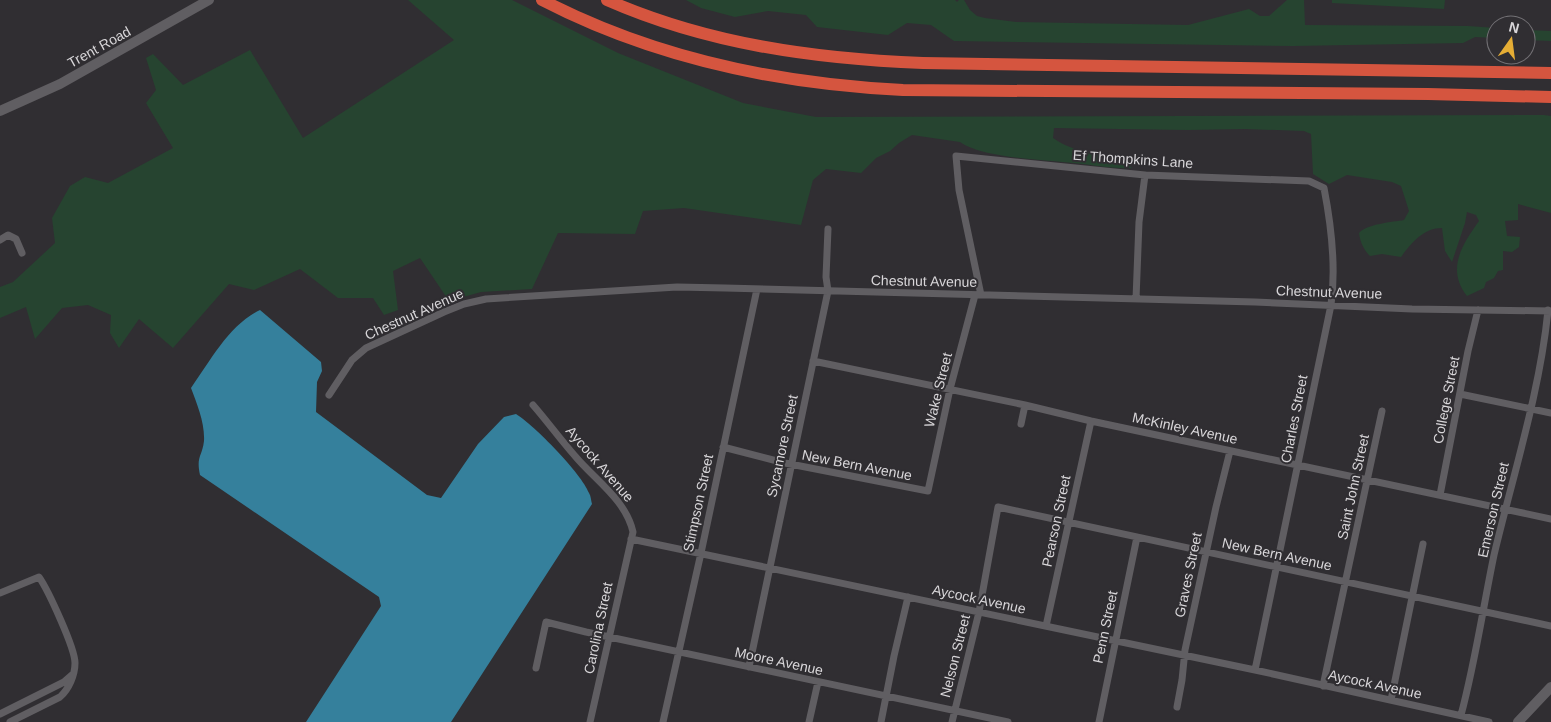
<svg xmlns="http://www.w3.org/2000/svg" width="1551" height="722" font-family="Helvetica,sans-serif">
  <style>
    .green { fill: #264430 }
    .water { fill: #35809c }
    .lines { fill: none; stroke-linecap: round; stroke-linejoin: round }
    .street { stroke: #605e62; stroke-width: 7 }
    .secondary { stroke: #605e62; stroke-width: 10 }
    .highway { stroke: #d5553f; stroke-width: 12 }
    .labels { text-anchor: middle; stroke-width: 4; stroke-linejoin: round; paint-order: stroke }
    .street-label { font-size: 14px; fill: #d8d6d9; stroke: #302e32 }
  </style>
  <rect width="100%" height="100%" fill="#302e32"/>
  <path class="green" d="M 408,0 L 512,0 L 618,53 L 743,103 L 816,117 L 1544,115 L 1551,116 L 1551,213 L 1518,204 L 1518,220 L 1505,221 L 1507,236 L 1520,237 L 1519,247 L 1512,252 L 1503,251 L 1503,270 L 1498,271 L 1494,278 L 1486,282 L 1484,288 L 1467,296 C 1446,269 1462,245 1479,221 L 1476,215 L 1467,212 L 1465,223 L 1452,262 L 1445,251 L 1442,228 C 1424,228 1412,242 1401,257 L 1382,254 L 1370,256 C 1364,250 1360,242 1359,233 C 1366,224 1393,222 1404,220 L 1409,211 L 1401,186 L 1392,182 L 1347,175 L 1329,184 L 1313,174 L 1311,134 L 1304,131 L 1245,129 L 1187,130 L 1054,128 L 1053,138 C 1058,141 1064,145 1070,147 C 1091,155 1115,153 1132,168 C 1113,169 1093,165 1074,163 C 1046,160 982,158 960,142 L 912,135 L 899,143 L 890,151 L 876,158 L 861,173 L 826,169 L 813,180 L 801,225 L 684,208 L 643,211 L 635,234 L 558,233 L 532,289 L 481,292 L 449,301 L 420,258 L 393,271 L 398,310 L 384,315 L 373,298 L 338,298 L 300,269 L 254,290 L 229,284 L 173,348 L 139,319 L 119,348 L 110,333 L 111,315 L 88,305 L 62,308 L 35,339 L 26,307 L 0,318 L 0,287 L 13,282 L 55,243 L 52,218 L 70,186 L 85,177 L 108,183 L 173,148 L 146,103 L 156,90 L 146,58 L 153,54 L 183,85 L 250,50 L 303,138 L 454,40 Z
    M 686,0 L 955,0 L 957,2 L 959,0 L 964,0 L 970,10 L 977,16 L 985,18 L 1016,22 L 1188,25 L 1249,9 L 1260,16 L 1269,16 L 1287,0 L 1304,0 L 1305,25 L 1468,26 L 1496,28 L 1496,38 L 1475,37 L 1463,43 L 1293,46 L 954,41 L 931,25 L 907,23 L 888,35 L 817,27 L 806,15 L 768,11 L 735,17 L 701,8 Z
    M 1332,0 L 1445,0 L 1444,9 L 1332,3 Z
    M 1526,30 L 1551,31 L 1551,41 L 1526,40 Z"/>
  <path class="water" d="M 260,310 L 321,362 L 322,371 L 317,382 L 316,412 L 427,495 L 441,498 L 478,444 L 504,417 L 516,414 C 534,425 582,474 589,493 C 591,496 591,501 592,504 L 451,722 L 306,722 L 381,606 L 379,597 L 200,475 C 196,456 202,457 204,441 C 205,423 197,404 191,388 C 211,360 229,325 260,310 Z"/>
  <g class="lines">
    <path class="street" d="M 0,240 L 8,235 L 16,239 L 22,253
      M 981,295 L 959,190 L 956,156 L 1145,175 L 1309,181 L 1324,188 C 1331,224 1336,269 1331,305 L 1255,670
      M 1136,299 L 1139,222 L 1145,175
      M 813,361 L 1025,405 L 1091,421 L 1551,519
      M 1460,394 L 1551,413
      M 329,395 L 352,360 L 366,348 L 444,312 L 464,304 L 486,299 L 677,287 L 725,288 L 1255,302 L 1412,309 L 1551,311
      M 533,405 C 547,421 560,439 575,456 C 595,480 626,500 633,532 L 590,722
      M 1021,424 L 1025,405
      M 723,447 L 785,463 L 928,491 L 950,389 L 975,295
      M 1440,495 L 1468,351 L 1478,310
      M 631,539 L 1255,670 L 1489,722
      M 0,593 L 39,577 C 48,590 75,648 75,663 C 75,675 69,689 60,697 L 10,722
      M 1046,626 L 1091,421
      M 749,667 L 828,291 L 826,277 L 828,229
      M 536,668 L 546,622 L 586,632 L 1008,722
      M 1323,686 L 1382,411
      M 1391,700 L 1423,544
      M 1177,707 L 1182,680 L 1185,650 L 1216,507 L 1230,451
      M 0,714 L 64,682 L 72,675
      M 1461,715 C 1475,663 1483,608 1494,555 C 1513,475 1540,392 1548,310
      M 663,722 L 701,553 L 757,289
      M 809,722 L 818,682
      M 881,722 L 894,656 L 908,597
      M 952,722 L 979,612 L 998,507 L 1551,626
      M 1099,722 L 1137,537"/>
    <path class="secondary" d="M 0,111 L 60,84 L 209,0
      M 1518,722 L 1551,687"/>
    <path class="highway" d="M 542,0 C 654,58 778,84 903,90 L 1428,94 L 1551,97
      M 607,0 C 707,44 815,59 923,63 L 1551,73"/>
  </g>
  <g class="labels">
    <g class="street-label">
      <text transform="translate(99 47) rotate(-29)" y="5">Trent Road</text>
      <text transform="translate(1133 159) rotate(4)" y="5">Ef Thompkins Lane</text>
      <text transform="translate(924 281) rotate(1)" y="5">Chestnut Avenue</text>
      <text transform="translate(1329 292) rotate(2)" y="5">Chestnut Avenue</text>
      <text transform="translate(414 314) rotate(-24)" y="5">Chestnut Avenue</text>
      <text transform="translate(938 390) rotate(-76)" y="5">Wake Street</text>
      <text transform="translate(1446 400) rotate(-79)" y="5">College Street</text>
      <text transform="translate(1294 419) rotate(-79)" y="5">Charles Street</text>
      <text transform="translate(1185 428) rotate(12)" y="5">McKinley Avenue</text>
      <text transform="translate(782 446) rotate(-78)" y="5">Sycamore Street</text>
      <text transform="translate(600 464) rotate(49)" y="5">Aycock Avenue</text>
      <text transform="translate(857 465) rotate(11)" y="5">New Bern Avenue</text>
      <text transform="translate(1353 487) rotate(-78)" y="5">Saint John Street</text>
      <text transform="translate(698 503) rotate(-78)" y="5">Stimpson Street</text>
      <text transform="translate(1493 510) rotate(-77)" y="5">Emerson Street</text>
      <text transform="translate(1056 521) rotate(-78)" y="5">Pearson Street</text>
      <text transform="translate(1277 554) rotate(12)" y="5">New Bern Avenue</text>
      <text transform="translate(1188 575) rotate(-78)" y="5">Graves Street</text>
      <text transform="translate(979 599) rotate(12)" y="5">Aycock Avenue</text>
      <text transform="translate(1105 627) rotate(-78)" y="5">Penn Street</text>
      <text transform="translate(598 628) rotate(-78)" y="5">Carolina Street</text>
      <text transform="translate(955 656) rotate(-76)" y="5">Nelson Street</text>
      <text transform="translate(779 661) rotate(12)" y="5">Moore Avenue</text>
      <text transform="translate(1375 684) rotate(12)" y="5">Aycock Avenue</text>
    </g>
  </g>
  <g transform="translate(1511 40) rotate(14)"><circle r="24" fill="#302e32" stroke="#737175"/>
  <path d="M0-4L9 19L0 12L-9 19Z" fill="#e5ad35"/>
  <text y="-8" font-size="14" font-weight="bold" text-anchor="middle" fill="#d8d6d9">N</text>
  </g>
</svg>
